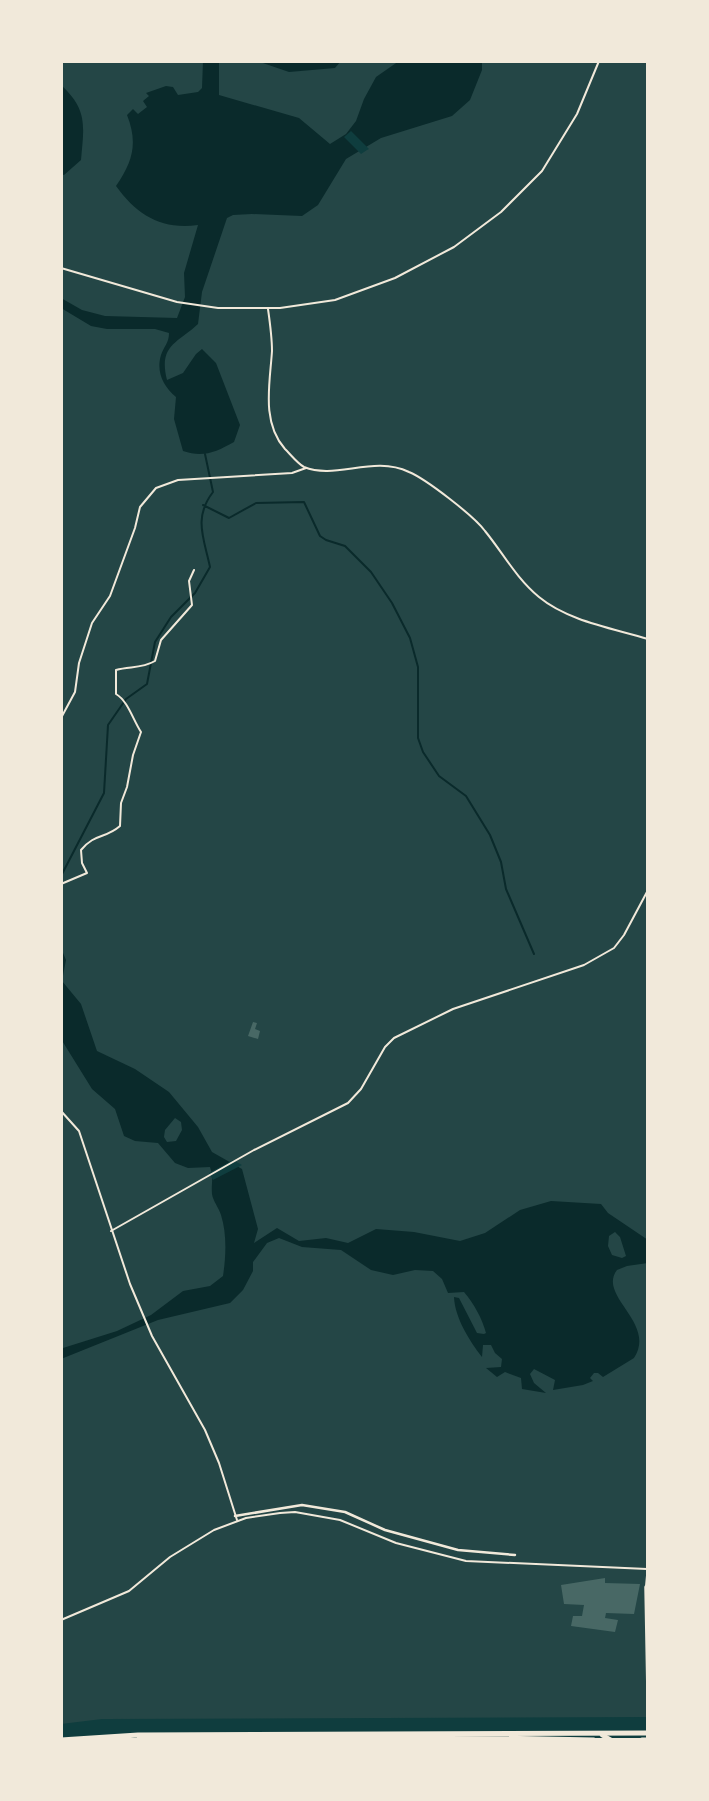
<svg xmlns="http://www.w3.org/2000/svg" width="709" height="1801" font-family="'Sofia Sans Condensed',sans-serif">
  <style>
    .green { fill: #244646 }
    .water { fill: #0a2a2b; fill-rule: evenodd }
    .pier { fill: #0f3d3e }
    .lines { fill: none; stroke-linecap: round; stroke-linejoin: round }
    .stream { stroke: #0a2a2b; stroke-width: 2 }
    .building { fill: #486865 }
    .path { stroke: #f1e9da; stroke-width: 2 }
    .service { stroke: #f1e9da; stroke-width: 2 }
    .pedestrian { stroke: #f1e9da; stroke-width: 2.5 }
    .minor { stroke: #f1e9da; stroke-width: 3.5 }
    .tertiary { stroke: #f1e9da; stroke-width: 4.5 }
    .secondary { stroke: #f1e9da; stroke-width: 5 }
  </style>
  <rect width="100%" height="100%" fill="#0f3d3e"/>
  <path class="green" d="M 61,61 L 648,61 L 648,1717 L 102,1719 L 61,1724 Z"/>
  <path class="water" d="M 203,61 L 219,61 L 219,95 L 299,118 L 330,144 L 346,134 L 356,121 L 364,99 L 376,77 L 399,61 L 482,61 L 482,70 L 470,100 L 452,116 L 381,138 L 346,159 L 318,205 L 302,216 L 252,214 L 233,215 L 227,218 L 202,292 L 198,324 C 178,343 158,345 167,380 L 183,373 L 196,354 L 202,349 L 216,363 L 240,425 L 234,442 C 216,452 203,458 183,451 L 174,419 L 176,397 C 163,386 156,372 161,355 C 164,346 169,343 169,333 L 155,329 L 107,329 L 91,326 L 61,308 L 61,298 L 82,310 L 105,316 L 177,318 L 185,297 L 184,273 L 198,225 C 161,230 137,215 116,186 C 133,161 138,143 127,115 L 133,109 L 138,114 L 147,107 L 143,101 L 149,96 L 146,93 L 166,86 L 173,87 L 178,95 L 198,92 L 202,88 Z
    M 257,61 L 341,61 L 335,68 L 289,72 Z
    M 61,85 C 88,110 84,126 81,160 L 64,175 L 61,174 Z
    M 61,948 L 66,960 L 62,981 L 81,1004 L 97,1051 L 135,1069 L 169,1092 L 198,1127 L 212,1152 L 242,1169 L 258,1229 L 254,1243 L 277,1228 L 299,1241 L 326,1238 L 348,1243 L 376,1229 L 414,1232 L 460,1241 L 485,1233 L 520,1210 L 551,1201 L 601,1204 L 608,1213 L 648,1240 L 648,1263 L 627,1266 L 617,1270 C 597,1296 657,1323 634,1358 L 603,1377 L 598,1373 L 594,1373 L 590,1378 L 593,1381 L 583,1385 L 553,1390 L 555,1380 L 534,1369 L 530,1374 L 534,1383 L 546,1393 L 522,1389 L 521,1378 L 505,1372 L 497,1377 L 486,1368 L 501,1367 L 502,1359 L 495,1353 L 491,1345 L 483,1345 L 482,1357 C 469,1340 455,1318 454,1297 L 459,1298 L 477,1333 L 484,1334 L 486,1333 C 482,1318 474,1304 464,1292 L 448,1293 L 442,1279 L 433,1271 L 415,1270 L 393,1275 L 371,1270 L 341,1250 L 302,1247 L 279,1238 L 267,1243 L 253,1262 L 253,1271 L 243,1290 L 230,1303 L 158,1320 L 61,1359 L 63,1348 L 117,1331 L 151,1315 L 183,1291 L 210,1286 L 223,1276 C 226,1256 227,1234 221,1215 C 219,1208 213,1201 212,1194 C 211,1183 214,1178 210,1167 L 188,1168 L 175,1163 L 158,1143 L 135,1141 L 124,1136 L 115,1109 L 92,1089 L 61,1039 ZM 175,1118 L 181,1122 L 182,1130 L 176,1141 L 167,1142 L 164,1137 L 165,1130 ZM 615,1232 L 620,1237 L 626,1256 L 622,1258 L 612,1255 L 608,1246 L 609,1236 Z"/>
  <path class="pier" d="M 351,131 L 369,149 L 367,150 L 361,154 L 344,137 Z
    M 233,1160 L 242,1165 L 213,1180 L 209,1173 Z"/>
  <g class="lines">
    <path class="stream" d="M 203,505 L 229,518 L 256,503 L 304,502 L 320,536 L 326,540 L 345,546 L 371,572 L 392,603 L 410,638 L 418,667 L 418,738 L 423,752 L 439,776 L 466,796 L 490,835 L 501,862 L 506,889 L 534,954
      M 61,876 L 104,793 L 108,725 L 126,699 L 147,684 L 155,642 L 171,617 L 195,593 L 210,567 C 204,538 193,518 213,492 L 205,454"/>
  </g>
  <path class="building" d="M 253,1022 L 257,1023 L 255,1029 L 260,1031 L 258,1039 L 248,1036 Z
    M 605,1578 L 605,1583 L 640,1584 L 634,1614 L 606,1613 L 605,1618 L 618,1620 L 615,1632 L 571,1626 L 573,1616 L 582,1616 L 584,1605 L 564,1604 L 561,1585 Z"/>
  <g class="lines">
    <path class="path" d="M 61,884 L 87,873 L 82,863 L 81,850 C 95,833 105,839 120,826 L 121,803 L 127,787 L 133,755 L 141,732 C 133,720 128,701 116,694 L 116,670 C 130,666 141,669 155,661 L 161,640 L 192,605 L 189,581 L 194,570"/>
    <path class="service" d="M 61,268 L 177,302 L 218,308 L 280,308 L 335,300 L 395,278 L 454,247 L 501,212 L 542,171 L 577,114 L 599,61
      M 268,309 C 270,323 272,337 272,351 C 270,383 261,422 285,449 C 290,454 298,464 304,467 C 336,480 373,455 409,472 C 426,479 474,516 485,531 C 503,553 516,578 539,597 C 568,621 612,628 648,639
      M 61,718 L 75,692 L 79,663 L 92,623 L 110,596 L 135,528 L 140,507 L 156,488 L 178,480 L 292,473 L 306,468
      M 61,1111 L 79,1131 L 130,1284 L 152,1336 L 205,1430 L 219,1463 L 237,1520
      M 111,1231 L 254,1150 L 348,1103 L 361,1089 L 385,1047 L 394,1038 L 453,1009 L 584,965 L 614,948 L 624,935 L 648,890
      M 646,1586 L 648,1565
      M 61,1620 L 129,1591 L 170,1557 L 214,1530 L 246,1518 L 280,1513 L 295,1512 L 340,1520 L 396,1543 L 466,1561 L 647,1569"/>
    <path class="pedestrian" d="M 235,1516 L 302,1505 L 345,1512 L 385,1530 L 458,1550 L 515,1555"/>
    <path class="minor" d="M 646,1587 L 648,1695"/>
    <path class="tertiary" d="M 602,1735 L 611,1740"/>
    <path class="secondary" d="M 61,1740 L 138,1735 L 648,1733
      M 138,1740 L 492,1738 L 594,1740
      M 642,1740 L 648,1740"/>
  </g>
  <rect width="709" height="1801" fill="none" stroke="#f1e9da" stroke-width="126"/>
</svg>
